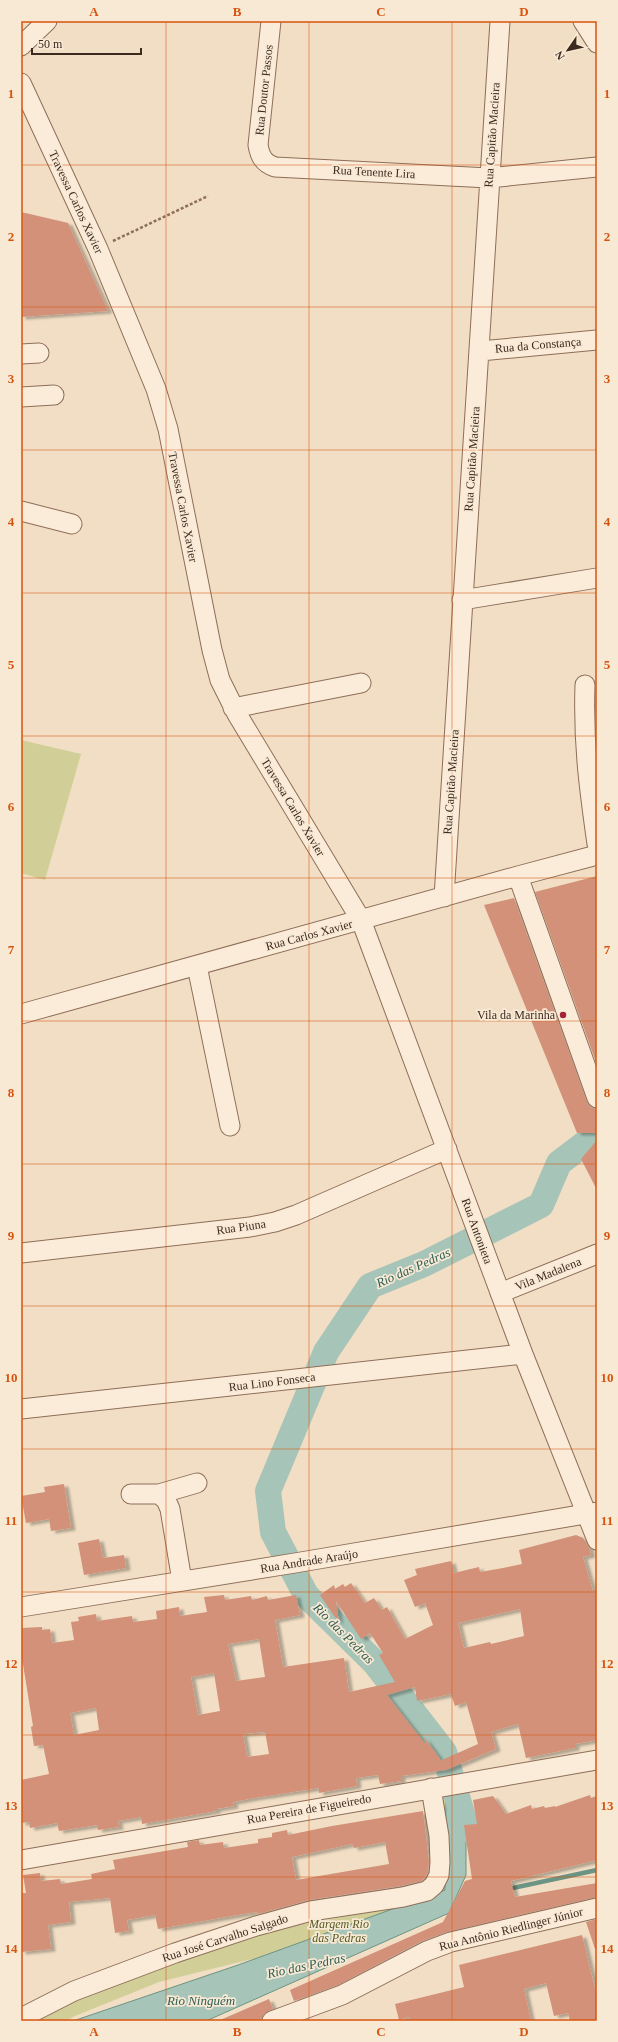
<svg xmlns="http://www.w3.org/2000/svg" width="618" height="2042" font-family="Georgia,serif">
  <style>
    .green { fill: #d1cf97 }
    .water { fill: #a6c4b7; stroke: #6c9484 }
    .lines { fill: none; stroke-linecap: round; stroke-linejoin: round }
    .stream { stroke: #6c9484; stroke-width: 4.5 }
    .river { stroke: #a6c4b7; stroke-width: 26 }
    .building { fill: #d29178; fill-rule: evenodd; filter: url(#shadow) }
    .minor-casing { stroke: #8e6e59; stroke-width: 21 }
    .path { stroke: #8e6e59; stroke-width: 2.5; stroke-dasharray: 3 2; stroke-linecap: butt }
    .minor { stroke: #fbecd9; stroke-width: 19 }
    .grid { fill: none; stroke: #d7540e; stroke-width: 1; stroke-opacity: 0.55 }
    .poi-dot { fill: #a12536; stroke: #f8e9d5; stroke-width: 1.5 }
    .labels { text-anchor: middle; stroke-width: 3.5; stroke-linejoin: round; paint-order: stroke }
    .street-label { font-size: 12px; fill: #3d291e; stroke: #f8e9d5 }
    .poi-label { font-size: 12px; fill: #3d291e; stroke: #f8e9d5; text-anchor: end }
    .park-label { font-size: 12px; font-style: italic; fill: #545b23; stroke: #f8e9d5 }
    .water-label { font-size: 13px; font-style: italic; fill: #2c5e54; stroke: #f8e9d5 }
    .neatline { fill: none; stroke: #d7540e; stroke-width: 1.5 }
    .grid-label { font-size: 13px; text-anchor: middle; font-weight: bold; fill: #d7540e }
  </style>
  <defs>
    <filter id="shadow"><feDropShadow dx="4.5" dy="2.5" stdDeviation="1" flood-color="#0004"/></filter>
  </defs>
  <rect width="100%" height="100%" fill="#f1dec4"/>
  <path class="green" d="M 21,740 L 81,754 L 45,880 L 21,873 Z
    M 454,1796 L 460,1828 L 444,1902 L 343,1944 L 248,1960 L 159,1982 L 75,2016 L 66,2021 L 31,2021 L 77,1996 L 270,1930 L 376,1911 L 428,1895 L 445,1878 L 443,1798 Z"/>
  <path class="water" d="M 466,1795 L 466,1875 L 449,1913 L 206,2021 L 73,2021 L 238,1965 L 445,1890 L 446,1797 Z"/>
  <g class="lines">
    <path class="stream" d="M 508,1889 L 597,1870"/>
    <path class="river" d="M 465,1829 L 465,1824 L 444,1752 L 375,1663 L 306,1595 L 273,1532 L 268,1491 L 326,1352 L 370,1286 L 424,1264 L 541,1205 L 559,1163 L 592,1138 L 597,1132"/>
  </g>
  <path class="building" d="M 21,212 L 68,223 L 108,311 L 21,317 Z
    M 597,876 L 597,1065 L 535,892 Z
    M 514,898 L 587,1102 L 590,1107 L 597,1109 L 597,1133 L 577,1133 L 484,905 Z
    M 597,1140 L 597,1190 L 581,1159 Z
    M 64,1484 L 71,1528 L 51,1531 L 49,1519 L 26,1523 L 21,1496 L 45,1492 L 44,1487 Z
    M 576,1535 L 583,1538 L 589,1547 L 591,1555 L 583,1557 L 593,1591 L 597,1591 L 597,1740 L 575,1744 L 575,1748 L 526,1758 L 518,1724 L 491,1732 L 496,1749 L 446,1770 L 401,1776 L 401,1781 L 380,1784 L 378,1775 L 356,1778 L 357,1786 L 319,1793 L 319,1788 L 254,1798 L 233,1802 L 234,1806 L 216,1809 L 216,1811 L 142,1824 L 141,1817 L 118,1821 L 119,1827 L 98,1830 L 97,1825 L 59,1831 L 57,1823 L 30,1828 L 29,1822 L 21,1823 L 21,1780 L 49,1774 L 43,1745 L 34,1746 L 31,1727 L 33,1726 L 21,1652 L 21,1628 L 42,1627 L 42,1630 L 50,1629 L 52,1643 L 74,1640 L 71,1622 L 79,1621 L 78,1617 L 96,1614 L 97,1621 L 132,1616 L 133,1622 L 157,1619 L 156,1611 L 179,1607 L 180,1616 L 207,1612 L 204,1597 L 224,1595 L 225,1600 L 251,1596 L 252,1600 L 267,1596 L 268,1600 L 296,1595 L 300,1615 L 275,1620 L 283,1667 L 344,1658 L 349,1692 L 395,1682 L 379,1655 L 383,1653 L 370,1633 L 361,1639 L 336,1601 L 339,1623 L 320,1595 L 334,1585 L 335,1589 L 343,1584 L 345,1587 L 351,1583 L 365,1603 L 374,1598 L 382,1610 L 387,1607 L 405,1639 L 433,1625 L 425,1603 L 415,1607 L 404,1580 L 417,1575 L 415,1569 L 451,1561 L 454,1573 L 479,1567 L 480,1572 L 503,1568 L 522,1564 L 519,1550 ZM 520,1609 L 524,1636 L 491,1644 L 490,1642 L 464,1648 L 458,1623 ZM 259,1639 L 265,1677 L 236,1681 L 228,1644 ZM 214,1673 L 220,1711 L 198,1715 L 191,1677 ZM 415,1687 L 417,1701 L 451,1694 L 455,1706 L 466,1702 L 478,1744 L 442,1760 L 443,1763 L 424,1737 L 426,1745 L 387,1695 ZM 96,1708 L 99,1730 L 74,1735 L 70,1713 ZM 265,1732 L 269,1754 L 247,1757 L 243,1734 Z
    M 99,1539 L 103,1558 L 124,1555 L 126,1568 L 84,1575 L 78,1543 Z
    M 590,1795 L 591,1798 L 597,1796 L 597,1860 L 511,1881 L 515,1897 L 597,1883 L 597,1897 L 447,1932 L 422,1941 L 338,1985 L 294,2001 L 290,1990 L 443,1922 L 465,1881 L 472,1879 L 464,1825 L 477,1824 L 473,1800 L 493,1796 L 506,1814 L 531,1805 L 532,1809 L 544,1806 L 545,1808 L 555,1806 L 555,1807 Z
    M 423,1811 L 429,1862 L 428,1872 L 422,1881 L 401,1886 L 309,1900 L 258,1914 L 257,1912 L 243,1914 L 158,1929 L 155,1915 L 127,1920 L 129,1931 L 115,1933 L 110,1898 L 69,1902 L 71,1922 L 48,1925 L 51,1949 L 21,1952 L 21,1893 L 26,1893 L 23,1875 L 40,1873 L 41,1881 L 60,1879 L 61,1884 L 92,1879 L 91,1874 L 115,1869 L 113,1860 L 188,1847 L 187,1842 L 199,1840 L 200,1845 L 223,1842 L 224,1848 L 258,1843 L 258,1839 L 272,1837 L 272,1833 L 287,1830 L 288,1835 L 332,1826 ZM 385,1842 L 389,1864 L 296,1880 L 292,1857 L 352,1844 L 354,1848 Z
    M 597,1919 L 597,1948 L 595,1949 L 586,1922 Z
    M 582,1935 L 597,1997 L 597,2021 L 570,2021 L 568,2013 L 554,2016 L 546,1983 L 524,1989 L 531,2021 L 410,2021 L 409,2017 L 399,2020 L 395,2004 L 464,1987 L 459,1965 Z
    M 269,1999 L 273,2009 L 264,2014 L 262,2018 L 255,2021 L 218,2021 Z"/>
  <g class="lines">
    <g class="minor-casing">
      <path id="minor" d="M 271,21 L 258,145 C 260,156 263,163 275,167 L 489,178 L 597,167
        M 583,21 L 597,43
        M 21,46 L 47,21
        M 21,83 L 98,249 L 156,389 L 168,429 L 212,650 L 220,680 L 237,714 L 361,920 L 523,1354 L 597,1540
        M 480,351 L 597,340
        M 21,354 L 39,353
        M 21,397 L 54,395
        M 21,511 L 72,524
        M 462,600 L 597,578
        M 585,685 C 583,742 589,788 597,844
        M 233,708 L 361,683
        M 518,876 L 597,1098
        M 444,897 L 500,21
        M 197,966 L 230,1126
        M 21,1014 L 518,876 L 597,855
        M 21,1253 L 250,1227 L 275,1222 L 296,1215 L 447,1149
        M 500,1293 L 597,1254
        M 21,1409 L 523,1354
        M 131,1494 L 159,1494 L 166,1500 L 170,1509 L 182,1581
        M 159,1494 L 197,1483
        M 21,1607 L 295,1563 L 597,1512
        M 21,1860 L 597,1760
        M 21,2018 L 74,1991 L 175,1953 L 256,1926 L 311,1911 L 403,1897 L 427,1891 L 434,1885 L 439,1875 L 440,1862 L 439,1836 L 431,1788
        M 272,2021 L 342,1995 L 427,1951 L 451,1942 L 597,1908"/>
    </g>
    <path class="path" d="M 113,241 L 208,196"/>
    <use href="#minor" class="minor"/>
  </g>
  <path class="grid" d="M 166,21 L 166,2021M 309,21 L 309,2021M 452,21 L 452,2021M 21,165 L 597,165M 21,307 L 597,307M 21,450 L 597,450M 21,593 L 597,593M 21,736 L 597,736M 21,878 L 597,878M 21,1021 L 597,1021M 21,1164 L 597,1164M 21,1306 L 597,1306M 21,1449 L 597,1449M 21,1592 L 597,1592M 21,1735 L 597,1735M 21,1877 L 597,1877"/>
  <circle class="poi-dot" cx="563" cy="1015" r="4"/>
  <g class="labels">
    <g class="street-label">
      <text transform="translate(264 90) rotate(-84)" y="4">Rua Doutor Passos</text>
      <text transform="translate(492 135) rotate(-86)" y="4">Rua Capitão Macieira</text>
      <text transform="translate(374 172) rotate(3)" y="4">Rua Tenente Lira</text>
      <text transform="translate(76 202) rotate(65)" y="4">Travessa Carlos Xavier</text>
      <text transform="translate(538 345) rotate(-5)" y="4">Rua da Constança</text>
      <text transform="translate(472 459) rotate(-86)" y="4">Rua Capitão Macieira</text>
      <text transform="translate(183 507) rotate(79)" y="4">Travessa Carlos Xavier</text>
      <text transform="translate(451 782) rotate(-86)" y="4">Rua Capitão Macieira</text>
      <text transform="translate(293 807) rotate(59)" y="4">Travessa Carlos Xavier</text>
      <text transform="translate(309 935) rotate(-15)" y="4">Rua Carlos Xavier</text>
      <text transform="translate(241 1227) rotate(-8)" y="4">Rua Piuna</text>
      <text transform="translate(477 1231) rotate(70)" y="4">Rua Antonieta</text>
      <text transform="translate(548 1274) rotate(-22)" y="4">Vila Madalena</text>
      <text transform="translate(272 1382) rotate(-7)" y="4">Rua Lino Fonseca</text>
      <text transform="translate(309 1561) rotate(-9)" y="4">Rua Andrade Araújo</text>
      <text transform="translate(309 1809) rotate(-10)" y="4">Rua Pereira de Figueiredo</text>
      <text transform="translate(511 1929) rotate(-14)" y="4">Rua Antônio Riedlinger Júnior</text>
      <text transform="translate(225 1938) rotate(-18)" y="4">Rua José Carvalho Salgado</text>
    </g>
    <g class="poi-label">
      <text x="555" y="1019">Vila da Marinha</text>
    </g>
    <g class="park-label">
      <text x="339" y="1928">Margem Rio<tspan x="339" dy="14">das Pedras</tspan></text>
    </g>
    <g class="water-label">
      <text transform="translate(413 1267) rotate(-24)" y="5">Rio das Pedras</text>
      <text transform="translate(344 1633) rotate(45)" y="5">Rio das Pedras</text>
      <text transform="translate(306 1965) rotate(-12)" y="5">Rio das Pedras</text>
      <text x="201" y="2005">Rio Ninguém</text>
    </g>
  </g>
  <rect width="618" height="2042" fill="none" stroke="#f8e9d5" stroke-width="44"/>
  <g transform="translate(568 50) rotate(236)" stroke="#f8e9d5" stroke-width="3" paint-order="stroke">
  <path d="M0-3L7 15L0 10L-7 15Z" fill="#3d291e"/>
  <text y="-6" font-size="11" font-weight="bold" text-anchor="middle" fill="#3d291e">N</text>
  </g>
  <path d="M32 48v6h109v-6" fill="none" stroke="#3d291e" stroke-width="2"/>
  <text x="38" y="48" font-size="12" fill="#3d291e" stroke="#f8e9d5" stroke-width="3" paint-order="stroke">50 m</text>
  <rect x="22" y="22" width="574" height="1998" class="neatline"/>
  <g class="grid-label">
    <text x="94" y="16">A</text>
    <text x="237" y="16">B</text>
    <text x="381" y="16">C</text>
    <text x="524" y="16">D</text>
    <text x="11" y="98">1</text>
    <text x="607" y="98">1</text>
    <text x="11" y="241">2</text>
    <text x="607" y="241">2</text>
    <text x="11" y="383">3</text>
    <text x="607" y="383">3</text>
    <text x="11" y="526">4</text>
    <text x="607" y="526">4</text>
    <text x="11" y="669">5</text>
    <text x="607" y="669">5</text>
    <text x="11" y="811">6</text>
    <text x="607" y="811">6</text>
    <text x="11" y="954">7</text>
    <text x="607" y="954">7</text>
    <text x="11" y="1097">8</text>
    <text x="607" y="1097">8</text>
    <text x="11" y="1240">9</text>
    <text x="607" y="1240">9</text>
    <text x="11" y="1382">10</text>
    <text x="607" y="1382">10</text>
    <text x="11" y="1525">11</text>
    <text x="607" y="1525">11</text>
    <text x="11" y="1668">12</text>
    <text x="607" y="1668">12</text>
    <text x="11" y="1810">13</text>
    <text x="607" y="1810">13</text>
    <text x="11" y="1953">14</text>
    <text x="607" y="1953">14</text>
    <text x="94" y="2036">A</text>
    <text x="237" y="2036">B</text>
    <text x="381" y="2036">C</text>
    <text x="524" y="2036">D</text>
  </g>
</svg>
